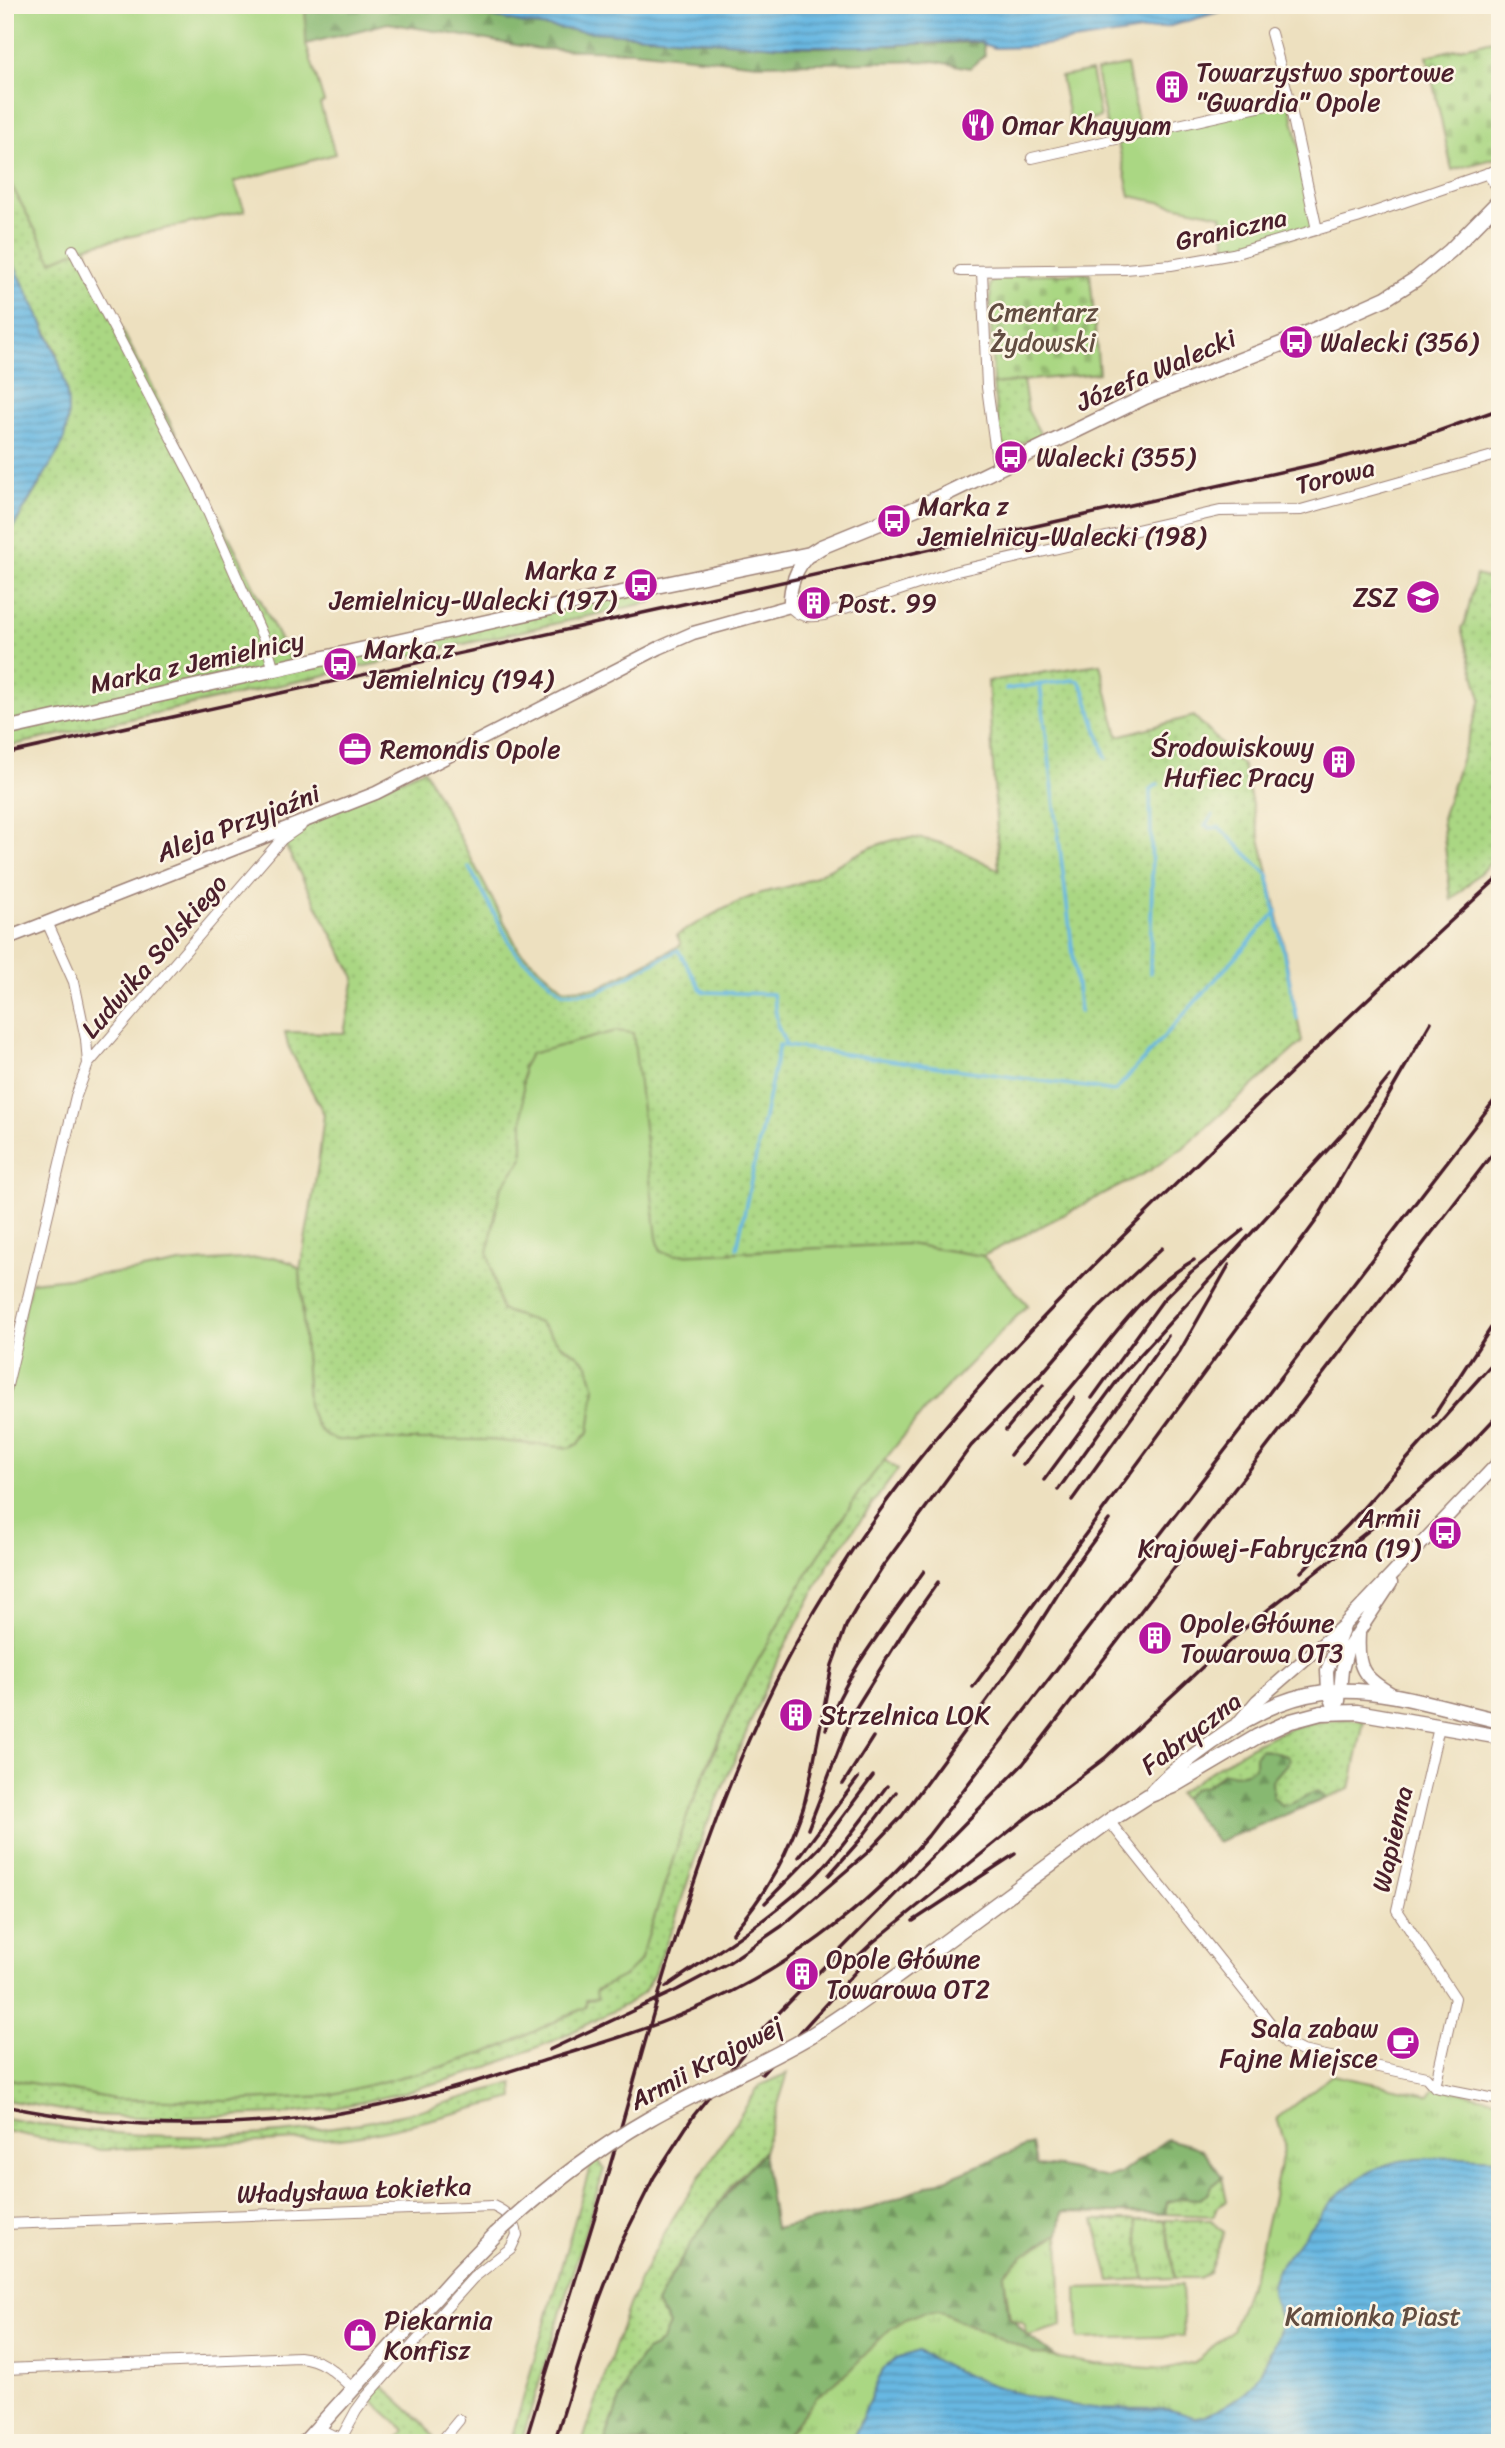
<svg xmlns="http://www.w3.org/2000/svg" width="1505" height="2448" font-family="Sriracha,sans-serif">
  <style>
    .grass { fill: url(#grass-dots); stroke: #7a7b57; stroke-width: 2 }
    .forest { fill: url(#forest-firs); stroke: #686c4e; stroke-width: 2 }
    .cemetery { fill: url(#cemetery-stones); stroke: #7a7b57; stroke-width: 2 }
    .park { fill: url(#park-tufts); stroke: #7a7b57; stroke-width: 2 }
    .garden { fill: #aad783; stroke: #7a7b57; stroke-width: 2 }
    .water { fill: url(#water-rules); stroke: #586c86; stroke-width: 2 }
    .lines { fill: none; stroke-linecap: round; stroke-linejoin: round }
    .stream { stroke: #67b8e2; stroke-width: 3.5 }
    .minor-casing { stroke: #9c8075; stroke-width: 12 }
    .tertiary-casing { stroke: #9c8075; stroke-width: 15 }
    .secondary-casing { stroke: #9c8075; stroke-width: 17 }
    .minor { stroke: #fff; stroke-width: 10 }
    .tertiary { stroke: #fff; stroke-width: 12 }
    .secondary { stroke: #fff; stroke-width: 14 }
    .rail { stroke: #4a1f2b; stroke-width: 3.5 }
    .secondary-bridge-casing { stroke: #9c8075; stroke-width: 17; stroke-linecap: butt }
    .secondary-bridge { stroke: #fff; stroke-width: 14 }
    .labels { text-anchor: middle; stroke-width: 5; stroke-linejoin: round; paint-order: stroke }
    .poi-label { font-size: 26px; fill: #4a1f2b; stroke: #fcf5e5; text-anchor: start }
    .street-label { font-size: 26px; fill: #4a1f2b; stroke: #fcf5e5 }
    .park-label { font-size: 26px; fill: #624d41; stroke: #fcf5e5 }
  </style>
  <defs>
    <pattern id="grass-dots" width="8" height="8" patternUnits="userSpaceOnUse" patternTransform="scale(1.75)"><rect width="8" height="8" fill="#aad783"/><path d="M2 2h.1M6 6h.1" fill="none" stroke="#94b871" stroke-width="1.8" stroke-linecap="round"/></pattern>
    <pattern id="forest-firs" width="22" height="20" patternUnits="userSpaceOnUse" patternTransform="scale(1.75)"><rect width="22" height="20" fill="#87b871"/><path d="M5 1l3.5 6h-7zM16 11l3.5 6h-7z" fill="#70955d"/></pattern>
    <pattern id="cemetery-stones" width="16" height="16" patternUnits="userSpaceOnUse" patternTransform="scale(1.75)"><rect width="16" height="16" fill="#aad783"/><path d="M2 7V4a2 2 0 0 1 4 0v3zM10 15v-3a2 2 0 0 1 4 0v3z" fill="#94b871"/></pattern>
    <pattern id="park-tufts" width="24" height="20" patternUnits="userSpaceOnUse" patternTransform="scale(1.75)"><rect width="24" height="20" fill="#aad783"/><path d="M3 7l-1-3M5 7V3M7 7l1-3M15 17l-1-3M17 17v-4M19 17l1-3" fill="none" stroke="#94b871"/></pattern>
    <pattern id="water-rules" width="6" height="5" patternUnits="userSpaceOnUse" patternTransform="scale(1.75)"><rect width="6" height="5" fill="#67b8e2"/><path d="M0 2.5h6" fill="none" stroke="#5795b7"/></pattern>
  </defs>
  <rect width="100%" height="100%" fill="#fcf5e5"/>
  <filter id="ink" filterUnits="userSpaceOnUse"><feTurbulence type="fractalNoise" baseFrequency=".0143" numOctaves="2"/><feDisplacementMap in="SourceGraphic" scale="14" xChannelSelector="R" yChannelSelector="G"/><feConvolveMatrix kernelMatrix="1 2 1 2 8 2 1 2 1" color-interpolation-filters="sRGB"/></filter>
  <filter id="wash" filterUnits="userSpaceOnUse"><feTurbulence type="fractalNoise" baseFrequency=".00686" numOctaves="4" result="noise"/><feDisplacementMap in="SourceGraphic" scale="28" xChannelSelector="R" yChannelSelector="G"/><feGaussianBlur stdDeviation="1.57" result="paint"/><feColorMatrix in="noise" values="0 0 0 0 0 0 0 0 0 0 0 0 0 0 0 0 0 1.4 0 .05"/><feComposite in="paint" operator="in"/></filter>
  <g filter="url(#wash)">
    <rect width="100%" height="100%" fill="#ede0bf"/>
    <path class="grass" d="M 5,173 L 52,261 L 87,246 L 88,264 L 241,560 L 293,666 L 647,587 L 651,602 L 5,747 L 5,541 L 43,478 L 57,352 L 5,247 Z
      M 1023,381 L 1028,411 L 1042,437 L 1006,447 L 1005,454 L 1002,455 L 993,384 Z
      M 1476,575 L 1500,582 L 1500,854 L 1451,900 L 1442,818 L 1481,699 L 1461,628 L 1465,623 Z
      M 1100,664 L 1118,736 L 1194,716 L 1243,766 L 1277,911 L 1302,1042 L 1183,1148 L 1149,1171 L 983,1256 L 907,1244 L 675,1255 L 661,1252 L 657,1239 L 523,1067 L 523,1158 L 500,1190 L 501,1310 L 540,1323 L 562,1346 L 577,1354 L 588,1365 L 595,1388 L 589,1432 L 578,1444 L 570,1448 L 489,1440 L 337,1440 C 317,1434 315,1423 308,1405 L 300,1270 L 318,1165 L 324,1114 L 288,1046 L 285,1032 L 344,1033 L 355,978 L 278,832 L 424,769 L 519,950 L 564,989 L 598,988 L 681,945 L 677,935 C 703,919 729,905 758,894 C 772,890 786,888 800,883 C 834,870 876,836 914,838 C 945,840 971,856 999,870 L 988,681 Z
      M 884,1460 L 898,1469 L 828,1565 L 776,1663 L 705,1829 L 673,1926 L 655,1972 L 644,1992 L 625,2005 L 560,2038 L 476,2072 L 393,2095 L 335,2108 L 284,2114 L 159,2118 L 90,2115 L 5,2100 L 5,2078 L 114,2099 L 227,2101 L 325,2096 L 441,2067 L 499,2048 L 586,2007 L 586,2000 C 602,1984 623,1977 640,1961 L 687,1816 L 738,1696 L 804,1579 L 859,1492 Z
      M 1349,1719 L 1364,1721 L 1350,1789 L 1217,1842 L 1178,1793 C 1217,1768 1260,1735 1306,1724 C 1320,1721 1335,1720 1349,1719 Z
      M 788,2073 L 763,2152 L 730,2187 L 671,2275 L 656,2304 L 669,2325 L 662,2340 L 655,2347 L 646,2351 L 630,2373 L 604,2443 L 582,2443 L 629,2305 L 647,2265 L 673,2218 L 760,2085 Z
      M 513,2083 L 514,2098 C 457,2112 399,2130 341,2138 L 101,2150 L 5,2131 L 5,2118 C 134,2143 272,2143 401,2115 C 439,2106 476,2093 513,2083 Z
      M 596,2156 L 604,2169 L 521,2443 L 510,2443 L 589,2171 Z
      M 1222,2177 L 1227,2201 L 1217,2207 L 1213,2216 L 1165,2214 L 1167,2202 L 1183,2198 L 1199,2199 L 1207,2194 L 1211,2186 Z
      M 1094,2220 L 1136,2220 L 1144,2279 L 1110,2281 Z
      M 1165,2220 L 1212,2220 L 1218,2228 L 1224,2232 L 1209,2273 L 1199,2278 L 1175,2278 Z
      M 379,2383 L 425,2425 L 438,2443 L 395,2443 L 405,2430 L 367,2396 Z"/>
    <path class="forest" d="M 305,5 L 438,5 L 525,24 L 580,31 L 778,46 L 816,47 L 983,42 L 985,55 L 970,68 L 934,61 L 758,64 L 633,51 L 539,49 L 388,23 L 306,44 Z
      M 1261,1749 L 1287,1756 L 1290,1760 L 1272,1781 L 1273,1797 L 1281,1805 C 1294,1806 1305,1794 1318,1791 L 1325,1796 L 1324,1799 L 1217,1842 L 1183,1799 L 1193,1789 L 1206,1786 L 1223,1773 C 1236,1774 1244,1775 1255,1767 L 1255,1756 Z
      M 1167,2139 C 1204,2149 1200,2144 1222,2177 L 1211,2186 L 1207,2194 L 1199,2199 L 1183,2198 L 1167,2202 L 1165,2214 L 1062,2212 L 1059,2234 L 1040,2244 L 1004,2274 L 1008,2314 L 1028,2336 L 1057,2358 L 1035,2354 L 938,2311 C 881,2350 821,2384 781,2443 L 604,2443 L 630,2373 L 646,2351 L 655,2347 L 662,2340 L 669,2325 L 656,2304 C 685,2249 720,2198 763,2152 L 775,2229 L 873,2208 L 1032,2144 L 1036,2165 L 1060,2167 L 1107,2178 L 1120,2174 Z"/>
    <path class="cemetery" d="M 1497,39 L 1500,53 L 1500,157 L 1452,170 L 1427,56 Z
      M 1090,273 L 1099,373 L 993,384 L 990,284 L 1002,275 Z"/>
    <path class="park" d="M 1332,2075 L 1429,2095 L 1435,2087 L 1500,2100 L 1500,2443 L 781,2443 L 816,2398 L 849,2371 L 889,2330 L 906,2319 L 924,2312 L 938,2311 L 1035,2354 L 1095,2364 L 1164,2369 L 1195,2362 L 1232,2330 L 1258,2262 L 1285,2144 L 1277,2118 Z
      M 1136,2220 L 1165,2220 L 1175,2278 L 1144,2279 Z
      M 1059,2234 L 1062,2326 L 1028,2336 L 1024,2323 L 1010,2318 L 1004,2274 L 1024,2255 Z"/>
    <path class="garden" d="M 5,5 L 305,5 L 306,44 L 324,102 L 320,104 L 335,154 L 234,182 L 245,211 L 87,246 L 52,261 L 5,173 Z
      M 1127,65 L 1139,127 L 1108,133 L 1096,71 Z
      M 1091,71 L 1100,117 L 1070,123 L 1061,77 Z
      M 1289,100 L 1317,230 L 1228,255 L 1221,215 L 1130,196 L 1117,139 Z
      M 616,1031 L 633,1033 L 657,1238 L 661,1252 L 675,1255 L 907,1244 L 983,1256 L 1028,1305 L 927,1407 L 859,1492 L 804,1579 L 738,1696 L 709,1761 L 687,1816 L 640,1961 L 626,1975 L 596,1990 L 597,1999 L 586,2000 L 586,2007 L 499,2048 L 441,2067 L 325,2096 L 227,2101 L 114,2099 L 5,2078 L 5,1394 L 31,1282 L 138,1271 L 180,1263 L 274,1257 L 292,1263 L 300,1270 L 308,1405 C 315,1423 317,1434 337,1440 L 490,1440 L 570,1448 L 578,1444 L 589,1432 L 595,1388 L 588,1365 L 577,1354 L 562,1346 L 540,1323 L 501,1310 L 488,1253 L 500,1190 L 523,1158 L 523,1067 L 530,1054 Z
      M 1182,2285 L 1184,2336 L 1078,2339 L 1077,2288 Z"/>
    <path class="water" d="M 438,5 L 1243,5 L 1167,27 L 1080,40 L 1028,47 L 995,48 L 983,44 L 982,42 L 970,41 L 865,46 L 778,46 L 580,31 L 525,24 Z
      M 5,247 C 17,270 28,293 39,316 C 59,358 79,401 61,447 L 5,541 Z
      M 1461,2157 L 1500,2159 L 1500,2443 L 851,2443 L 883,2369 L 896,2359 L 918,2351 C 931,2357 943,2365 956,2371 C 996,2388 1041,2401 1084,2407 C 1111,2410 1137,2408 1164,2409 C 1175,2409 1184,2416 1194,2417 C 1207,2418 1241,2397 1250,2387 C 1260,2376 1281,2335 1280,2320 C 1279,2308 1270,2298 1272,2285 C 1275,2268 1290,2253 1300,2240 C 1324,2208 1352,2174 1392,2163 C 1413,2157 1439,2159 1461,2157 Z"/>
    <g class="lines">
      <path class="stream" d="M 1040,684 L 1080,1012
        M 1006,689 L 1073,680 L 1079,681 L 1084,690 L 1106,758
        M 1213,815 L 1205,825 L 1210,828 L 1219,827 L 1268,875 L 1297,1019
        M 469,867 L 515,952 L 563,993 L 598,992 L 678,950 L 701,989 L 705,992 L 773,994 L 778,1027 L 786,1045
        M 1150,973 L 1152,882 L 1150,790 L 1158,784
        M 737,1248 L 779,1045 L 1115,1091 L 1277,911"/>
    </g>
  </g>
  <g filter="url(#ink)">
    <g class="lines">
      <g class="minor-casing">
        <path id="minor" d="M 1494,5 L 1500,28
          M 1271,33 L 1288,95 L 1317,230
          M 1032,158 L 1289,100
          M 1487,173 L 1500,191
          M 73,250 L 197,487 L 267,646 L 274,670
          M 960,271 L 1125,269 L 1171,265 L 1233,254 L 1357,218 L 1500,169
          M 982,271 L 987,387 L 998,468
          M 790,606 C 798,618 811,617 824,615 L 957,571 L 1220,511 L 1301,510 L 1500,454
          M 47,922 L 74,982 L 86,1039 L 88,1064
          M 5,1394 L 76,1096 L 88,1064 L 282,839 L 301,826
          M 1109,1821 L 1286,2043 L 1302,2051 L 1426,2077 L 1435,2087
          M 1435,2087 L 1455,1998 L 1397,1910 L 1439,1727
          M 1435,2087 L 1500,2100
          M 5,2224 L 493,2206 C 506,2212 515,2219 517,2235 L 511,2248 L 473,2278 L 367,2396 L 356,2411 L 343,2435 C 334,2439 326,2432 318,2427
          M 5,2369 L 299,2357 C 323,2359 336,2373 353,2389
          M 440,2443 L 459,2420"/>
      </g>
      <g class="tertiary-casing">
        <path id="tertiary" d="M 5,939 L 376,793 L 659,648 L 693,633 L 790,606 C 789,587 796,567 810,554
          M 1359,1634 C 1357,1668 1362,1677 1392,1694
          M 1339,1701 L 1342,1670 L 1348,1648 L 1391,1583
          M 1336,1712 L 1328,1690 L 1327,1671 L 1345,1624 L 1500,1461
          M 1240,1721 L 1257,1701 L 1342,1627"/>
      </g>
      <g class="secondary-casing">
        <path id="secondary" d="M 5,729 L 555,607 L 810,554 L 821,547 L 919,507 L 1145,397 L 1289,341 L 1386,298 L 1416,279 L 1450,251 L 1500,200
          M 1152,1792 C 1171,1772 1192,1757 1214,1741 C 1321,1662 1382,1693 1500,1721
          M 937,1948 L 1109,1821 L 1148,1796 L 1173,1786 L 1258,1736 L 1291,1721 L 1321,1713 L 1357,1712 L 1500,1737
          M 304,2443 L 457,2274 L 496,2234"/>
      </g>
      <use href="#minor" class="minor"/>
      <use href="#tertiary" class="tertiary"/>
      <use href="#secondary" class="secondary"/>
      <path class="rail" d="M 5,754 L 1316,464 L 1419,438 L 1500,409
        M 1039,1377 L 1100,1306 L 1162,1248
        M 1092,1398 L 1163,1300 L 1191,1272 L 1243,1230
        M 1433,1417 L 1500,1314
        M 1006,1430 L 1043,1385
        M 1010,1455 C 1027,1432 1049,1413 1068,1391 C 1108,1345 1139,1292 1194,1260
        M 1023,1465 L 1074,1398
        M 1044,1480 L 1120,1377 L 1353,1122 L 1390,1076
        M 1058,1490 L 1168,1336
        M 1072,1500 L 1180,1351 L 1229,1265
        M 1301,1572 L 1348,1525 L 1500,1355
        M 1069,1574 L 1109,1520
        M 973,1687 L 1316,1221 L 1431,1022
        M 826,1729 C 847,1670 889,1621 924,1571
        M 843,1784 L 873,1737
        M 803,1809 L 811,1775 L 832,1665 L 846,1626 L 857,1607 L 883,1566 L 971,1446 L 1045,1369
        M 808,1829 L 854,1711 L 909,1623 L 938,1582
        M 799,1857 L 858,1778
        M 829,1875 L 860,1840 L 896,1792
        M 765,1903 L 820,1847 L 873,1776
        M 913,1921 L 1015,1854
        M 732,1933 C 768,1892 790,1851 806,1799
        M 852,1962 L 872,1943 L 1022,1821 L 1105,1758 L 1241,1631 L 1415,1494 L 1462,1453 L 1500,1413
        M 666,1987 C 717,1951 773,1918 817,1874 C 843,1847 864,1816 887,1786
        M 549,2050 L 677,1990 L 728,1963 L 782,1926 L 867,1853 L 902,1816 L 1017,1659 L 1075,1567
        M 762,2074 L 868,1958
        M 5,2106 C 124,2131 249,2131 368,2108 C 425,2098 481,2080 536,2063 C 589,2047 641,2032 692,2010 C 783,1972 864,1911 928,1836 L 1500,1093
        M 525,2443 C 554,2346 586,2249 614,2152 C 663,1979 709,1802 796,1643 C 893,1463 1038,1319 1183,1177 C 1287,1076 1392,974 1500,876
        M 554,2443 L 598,2303 L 620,2245 L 654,2177 L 694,2115 L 763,2029 L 1023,1764 L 1500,1144"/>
      <g class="secondary-bridge-casing">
        <path id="secondary-bridge" d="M 496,2234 C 543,2190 593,2151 649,2119 C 701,2089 758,2067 810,2036 C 854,2009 895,1977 937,1948"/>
      </g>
      <use href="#secondary-bridge" class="secondary-bridge"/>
    </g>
  </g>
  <defs>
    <g id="building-disc" transform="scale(1.75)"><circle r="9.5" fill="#b5179e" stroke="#fcf5e5"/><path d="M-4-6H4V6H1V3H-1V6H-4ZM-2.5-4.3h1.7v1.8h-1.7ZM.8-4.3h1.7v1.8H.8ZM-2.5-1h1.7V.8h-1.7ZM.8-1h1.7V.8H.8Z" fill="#fff"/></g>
    <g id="restaurant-disc" transform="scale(1.75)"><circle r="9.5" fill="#b5179e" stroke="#fcf5e5"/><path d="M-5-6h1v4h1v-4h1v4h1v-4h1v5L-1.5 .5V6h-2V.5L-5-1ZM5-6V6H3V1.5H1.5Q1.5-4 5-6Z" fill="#fff"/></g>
    <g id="bus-disc" transform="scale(1.75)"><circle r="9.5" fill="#b5179e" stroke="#fcf5e5"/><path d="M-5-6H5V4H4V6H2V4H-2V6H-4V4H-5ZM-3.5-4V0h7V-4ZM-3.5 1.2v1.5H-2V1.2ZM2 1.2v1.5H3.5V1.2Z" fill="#fff"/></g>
    <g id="university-disc" transform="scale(1.75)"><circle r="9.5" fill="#b5179e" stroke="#fcf5e5"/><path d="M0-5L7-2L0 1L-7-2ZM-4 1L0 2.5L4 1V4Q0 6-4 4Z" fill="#fff"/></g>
    <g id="office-disc" transform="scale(1.75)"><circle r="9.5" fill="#b5179e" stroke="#fcf5e5"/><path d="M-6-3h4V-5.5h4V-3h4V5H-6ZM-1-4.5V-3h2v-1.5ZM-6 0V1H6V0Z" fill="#fff"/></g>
    <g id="cafe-disc" transform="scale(1.75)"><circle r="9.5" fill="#b5179e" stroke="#fcf5e5"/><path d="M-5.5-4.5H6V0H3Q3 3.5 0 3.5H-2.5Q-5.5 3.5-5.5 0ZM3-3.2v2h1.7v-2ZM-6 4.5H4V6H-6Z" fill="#fff"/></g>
    <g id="shop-disc" transform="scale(1.75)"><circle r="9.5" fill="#b5179e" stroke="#fcf5e5"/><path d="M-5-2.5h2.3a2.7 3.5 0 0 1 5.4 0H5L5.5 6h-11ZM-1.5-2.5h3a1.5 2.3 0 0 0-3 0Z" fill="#fff"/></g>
  </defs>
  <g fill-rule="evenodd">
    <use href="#building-disc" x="1172" y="87"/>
    <use href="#restaurant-disc" x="978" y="125"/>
    <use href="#bus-disc" x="1296" y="342"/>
    <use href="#bus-disc" x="1011" y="457"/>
    <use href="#bus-disc" x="894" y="521"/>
    <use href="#bus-disc" x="641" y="585"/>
    <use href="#university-disc" x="1423" y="597"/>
    <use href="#building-disc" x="814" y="603"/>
    <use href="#bus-disc" x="340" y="664"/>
    <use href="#office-disc" x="355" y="749"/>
    <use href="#building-disc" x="1339" y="762"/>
    <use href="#bus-disc" x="1445" y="1533"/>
    <use href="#building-disc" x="1155" y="1638"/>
    <use href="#building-disc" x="796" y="1715"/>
    <use href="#building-disc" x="802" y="1974"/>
    <use href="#cafe-disc" x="1403" y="2043"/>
    <use href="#shop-disc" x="360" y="2335"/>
  </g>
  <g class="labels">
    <g class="poi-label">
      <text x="1196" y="81">Towarzystwo sportowe<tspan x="1196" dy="30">"Gwardia" Opole</tspan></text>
      <text x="1002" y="134">Omar Khayyam</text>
      <text x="1320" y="351">Walecki (356)</text>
      <text x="1036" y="466">Walecki (355)</text>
      <text x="918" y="515">Marka z<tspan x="918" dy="30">Jemielnicy-Walecki (198)</tspan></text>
      <text x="616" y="579" text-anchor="end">Marka z<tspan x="616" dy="30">Jemielnicy-Walecki (197)</tspan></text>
      <text x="1398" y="606" text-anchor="end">ZSZ</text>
      <text x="838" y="612">Post. 99</text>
      <text x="364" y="658">Marka z<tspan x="364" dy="30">Jemielnicy (194)</tspan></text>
      <text x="1314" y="756" text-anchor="end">Środowiskowy<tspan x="1314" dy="30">Hufiec Pracy</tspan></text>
      <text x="380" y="758">Remondis Opole</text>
      <text x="1420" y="1527" text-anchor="end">Armii<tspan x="1420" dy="30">Krajowej-Fabryczna (19)</tspan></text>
      <text x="1180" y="1632">Opole Główne<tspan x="1180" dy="30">Towarowa OT3</tspan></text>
      <text x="820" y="1724">Strzelnica LOK</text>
      <text x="826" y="1968">Opole Główne<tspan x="826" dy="30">Towarowa OT2</tspan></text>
      <text x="1378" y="2037" text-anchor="end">Sala zabaw<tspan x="1378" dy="30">Fajne Miejsce</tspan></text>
      <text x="384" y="2329">Piekarnia<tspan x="384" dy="30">Konfisz</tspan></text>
    </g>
    <g class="street-label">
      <text transform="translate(1231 229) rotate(-13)" y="9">Graniczna</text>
      <text transform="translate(1156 370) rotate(-23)" y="9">Józefa Walecki</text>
      <text transform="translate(1335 476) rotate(-14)" y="9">Torowa</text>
      <text transform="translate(197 662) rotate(-12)" y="9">Marka z Jemielnicy</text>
      <text transform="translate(238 823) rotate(-21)" y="9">Aleja Przyjaźni</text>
      <text transform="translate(154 956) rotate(-49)" y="9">Ludwika Solskiego</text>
      <text transform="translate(1191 1733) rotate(-37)" y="9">Fabryczna</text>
      <text transform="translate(1392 1839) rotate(-77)" y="9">Wapienna</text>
      <text transform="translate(706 2063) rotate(-28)" y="9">Armii Krajowej</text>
      <text transform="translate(354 2190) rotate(-2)" y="9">Władysława Łokietka</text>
    </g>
    <g class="park-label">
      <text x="1043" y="321">Cmentarz<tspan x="1043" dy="30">Żydowski</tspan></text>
      <text x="1373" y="2325">Kamionka Piast</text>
    </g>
  </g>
  <rect width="1505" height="2448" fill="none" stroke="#fcf5e5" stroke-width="28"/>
</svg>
